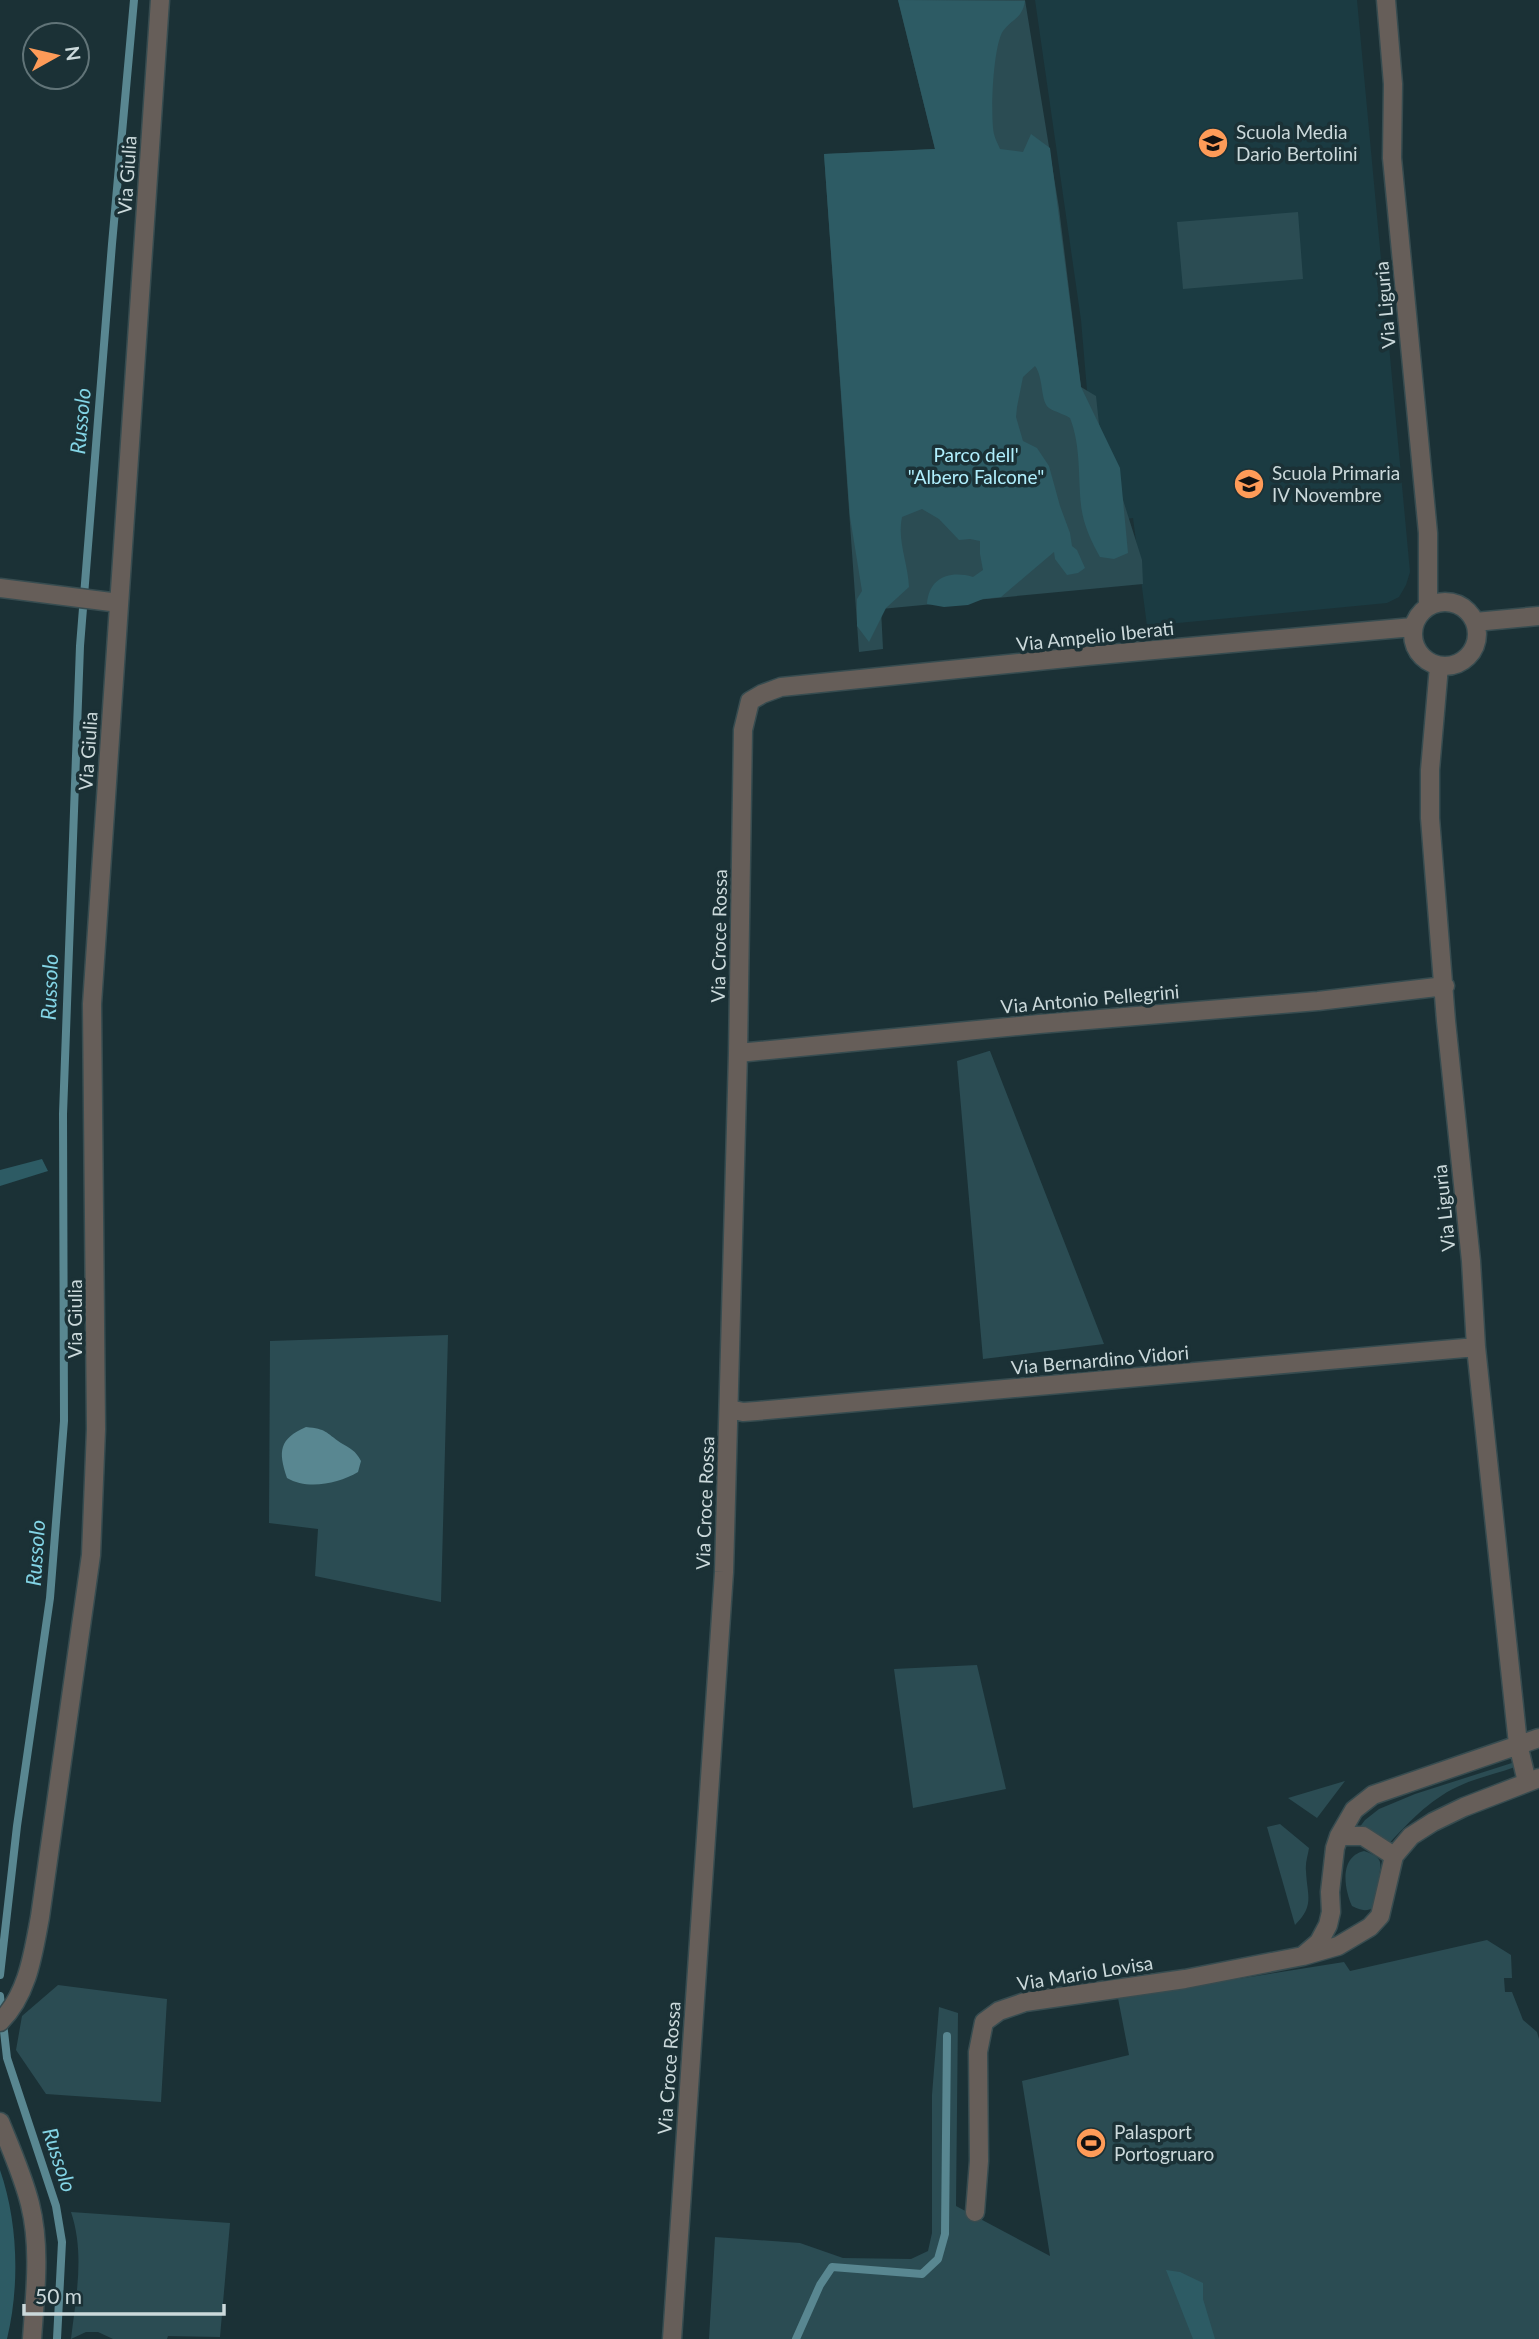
<svg xmlns="http://www.w3.org/2000/svg" width="1539" height="2339" font-family="Lato,sans-serif">
  <style>
    .built { fill: #1b3b42 }
    .green { fill: #2b4c53 }
    .forest { fill: #2d5b64 }
    .water { fill: #598791 }
    .lines { fill: none; stroke-linecap: round; stroke-linejoin: round }
    .stream { stroke: #598791; stroke-width: 8 }
    .minor-casing { stroke: #374c50; stroke-width: 21 }
    .minor { stroke: #665e59; stroke-width: 18 }
    .labels { text-anchor: middle; stroke-width: 7; stroke-linejoin: round; paint-order: stroke }
    .poi-label { font-size: 19px; fill: #cbd9db; stroke: #1b3136; text-anchor: start }
    .street-label { font-size: 19px; fill: #cbd9db; stroke: #1b3136 }
    .park-label { font-size: 19px; fill: #b0effd; stroke: #1b3136 }
    .water-label { font-size: 21px; font-style: italic; fill: #83d4e5; stroke: #1b3136 }
  </style>
  <rect width="100%" height="100%" fill="#1b3136"/>
  <path class="built" d="M 1035,0 L 1357,0 L 1410,572 L 1406,585 L 1399,597 L 1387,603 L 1147,626 L 1133,518 L 1101,523 L 1092,449 L 1081,320 Z"/>
  <path class="green" d="M 898,0 L 1025,0 L 1059,208 L 1081,387 L 1096,396 L 1099,424 L 1142,560 L 1143,584 L 881,609 L 883,649 L 859,652 L 824,154 L 935,149 Z
    M 1298,212 L 1303,279 L 1183,289 L 1177,222 Z
    M 989,1051 L 990,1051 L 1104,1344 L 983,1359 L 957,1061 Z
    M 448,1335 L 441,1602 L 315,1576 L 318,1529 L 269,1523 L 270,1341 Z
    M 977,1665 L 1006,1789 L 913,1808 L 894,1669 Z
    M 1515,1762 L 1515,1767 C 1496,1774 1475,1778 1457,1787 C 1429,1800 1407,1824 1386,1847 L 1359,1828 L 1365,1820 L 1379,1809 L 1415,1794 Z
    M 1345,1781 L 1317,1818 L 1288,1798 Z
    M 1280,1824 L 1309,1848 C 1308,1855 1305,1863 1306,1871 C 1307,1896 1315,1905 1295,1925 L 1267,1827 Z
    M 1364,1851 C 1385,1858 1381,1863 1378,1882 C 1377,1890 1377,1898 1376,1906 C 1367,1912 1362,1911 1352,1906 C 1344,1888 1339,1857 1364,1851 Z
    M 1487,1940 L 1511,1955 L 1512,1978 L 1504,1978 L 1505,1992 L 1512,1992 L 1523,2020 L 1537,2032 L 1539,2039 L 1539,2339 L 709,2339 L 715,2237 L 800,2243 L 843,2258 L 911,2259 L 928,2251 L 932,2233 L 932,2095 L 939,2007 L 958,2013 L 956,2206 L 1050,2256 L 1022,2081 L 1129,2055 L 1118,1998 L 1344,1962 L 1350,1971 Z
    M 58,1985 L 167,1999 L 161,2102 L 46,2094 L 16,2050 L 22,2016 Z
    M 71,2212 L 230,2223 L 220,2337 L 168,2336 L 167,2339 L 113,2339 L 98,2332 L 86,2332 L 71,2339 C 76,2296 85,2254 71,2212 Z"/>
  <path class="forest" d="M 898,0 L 1025,1 C 1022,19 1013,18 1003,31 C 993,46 990,115 994,134 C 995,139 998,144 1000,149 L 1023,152 L 1031,134 L 1050,148 L 1081,387 L 1120,468 L 1128,553 L 1114,559 L 1100,557 C 1091,541 1083,524 1081,505 C 1078,476 1081,446 1070,418 C 1064,414 1055,412 1049,408 C 1040,401 1044,378 1035,366 L 1023,377 L 1017,407 L 1016,417 L 1023,441 L 1037,448 L 1049,466 L 1060,506 L 1070,533 L 1072,546 L 1077,550 L 1085,568 L 1078,573 L 1067,575 L 1055,559 L 1054,552 L 1001,597 L 983,599 L 968,605 L 944,607 L 927,604 C 929,578 949,570 973,577 L 983,570 L 980,554 L 980,541 L 970,539 L 959,540 L 939,519 L 922,509 L 902,517 C 897,540 908,563 909,587 L 886,608 L 869,642 L 857,626 L 857,599 L 862,591 L 850,517 L 824,154 L 935,149 Z
    M 42,1159 L 48,1171 L 0,1186 L 0,1170 Z
    M 0,2170 C 18,2222 20,2285 7,2339 L 0,2339 Z
    M 1166,2270 L 1180,2272 L 1203,2283 L 1203,2299 L 1215,2339 L 1193,2339 Z"/>
  <path class="water" d="M 306,1427 C 327,1429 325,1432 341,1443 C 351,1449 355,1450 361,1461 L 358,1472 C 338,1484 307,1490 287,1478 C 278,1451 279,1439 306,1427 Z"/>
  <g class="lines">
    <path class="stream" d="M 0,1975 L 17,1826 L 50,1598 L 64,1421 L 63,1114 L 80,646 L 112,244 L 134,0
      M 0,1996 L 7,2058 L 56,2206 L 62,2242 L 57,2339
      M 796,2339 L 820,2285 L 832,2267 L 922,2274 L 938,2259 L 945,2234 L 947,2036"/>
    <g class="minor-casing">
      <path id="minor" d="M 1386,0 L 1393,84 L 1392,158 L 1428,533 L 1428,607
        M 0,588 L 119,603
        M1413 634a32 32 0 1 1 64 0a32 32 0 1 1-64 0Z
        M 1475,622 L 1539,616
        M 1439,666 L 1430,770 L 1430,818 L 1446,1021 L 1471,1261 L 1476,1347 L 1518,1744 L 1527,1782
        M 738,1053 L 1039,1024 L 1318,1001 L 1445,986
        M 729,1409 L 743,1412 L 757,1411 L 1476,1347
        M 1339,1836 L 1363,1836 L 1394,1856
        M 1305,1954 L 1319,1942 L 1328,1925 L 1331,1912 L 1330,1892 L 1335,1848 L 1339,1836 L 1354,1810 L 1373,1795 L 1539,1738
        M 0,2022 C 28,1994 33,1954 40,1917 L 91,1555 L 96,1429 L 92,1004 L 160,0
        M 0,2122 C 11,2149 23,2176 30,2204 C 41,2248 35,2294 32,2339
        M 975,2212 L 979,2161 L 978,2052 L 984,2022 L 999,2011 L 1025,2002 L 1185,1979 L 1303,1956 L 1338,1946 L 1370,1927 L 1380,1916 L 1394,1856 L 1411,1836 L 1433,1822 L 1464,1807 L 1539,1778
        M 672,2339 L 724,1572 L 738,1053 L 743,730 L 750,701 L 762,694 L 781,687 L 1087,656 L 1413,627"/>
    </g>
    <use href="#minor" class="minor"/>
  </g>
  <defs>
    <g id="school-disc" transform="scale(1.575)"><circle r="9.5" fill="#fe9b58" stroke="#1b3136"/><path d="M0-5L7-2L0 1L-7-2ZM-4 1L0 2.5L4 1V4Q0 6-4 4Z" fill="#111"/></g>
    <g id="stadium-disc" transform="scale(1.575)"><circle r="9.5" fill="#fe9b58" stroke="#1b3136"/><path d="M0-5a6.5 5 0 1 0 0 10a6.5 5 0 1 0 0-10ZM-3.5-1.8h7v3.6h-7Z" fill="#111"/></g>
  </defs>
  <g fill-rule="evenodd">
    <use href="#school-disc" x="1213" y="143"/>
    <use href="#school-disc" x="1249" y="484"/>
    <use href="#stadium-disc" x="1091" y="2143"/>
  </g>
  <g class="labels">
    <g class="poi-label">
      <text x="1236" y="139">Scuola Media<tspan x="1236" dy="22">Dario Bertolini</tspan></text>
      <text x="1272" y="480">Scuola Primaria<tspan x="1272" dy="22">IV Novembre</tspan></text>
      <text x="1114" y="2139">Palasport<tspan x="1114" dy="22">Portogruaro</tspan></text>
    </g>
    <g class="street-label">
      <text transform="translate(127 175) rotate(-86)" y="7">Via Giulia</text>
      <text transform="translate(1385 305) rotate(-95)" y="7">Via Liguria</text>
      <text transform="translate(1095 636) rotate(-6)" y="7">Via Ampelio Iberati</text>
      <text transform="translate(88 751) rotate(-86)" y="7">Via Giulia</text>
      <text transform="translate(719 936) rotate(-89)" y="7">Via Croce Rossa</text>
      <text transform="translate(1090 999) rotate(-5)" y="7">Via Antonio Pellegrini</text>
      <text transform="translate(1444 1208) rotate(-96)" y="7">Via Liguria</text>
      <text transform="translate(75 1319) rotate(-90)" y="7">Via Giulia</text>
      <text transform="translate(1100 1360) rotate(-5)" y="7">Via Bernardino Vidori</text>
      <text transform="translate(705 1503) rotate(-88)" y="7">Via Croce Rossa</text>
      <text transform="translate(1085 1973) rotate(-9)" y="7">Via Mario Lovisa</text>
      <text transform="translate(669 2068) rotate(-86)" y="7">Via Croce Rossa</text>
    </g>
    <g class="park-label">
      <text x="976" y="462">Parco dell'<tspan x="976" dy="22">"Albero Falcone"</tspan></text>
    </g>
    <g class="water-label">
      <text transform="translate(81 421) rotate(-85)" y="7">Russolo</text>
      <text transform="translate(50 987) rotate(-88)" y="7">Russolo</text>
      <text transform="translate(36 1553) rotate(-86)" y="7">Russolo</text>
      <text transform="translate(59 2160) rotate(72)" y="7">Russolo</text>
    </g>
  </g>
  <g transform="translate(56 56) rotate(82)"><circle r="33" fill="#1b3136" stroke="#617478" stroke-width="2"/>
  <path d="M0-5L12 26L0 18L-12 26Z" fill="#fe9b58"/>
  <text y="-10" font-size="19" font-weight="bold" text-anchor="middle" fill="#cbd9db">N</text>
  </g>
  <path d="M24 2304v10h200v-10" fill="none" stroke="#cbd9db" stroke-width="3.5"/>
  <text x="35" y="2304" font-size="21" fill="#cbd9db" stroke="#1b3136" stroke-width="5" paint-order="stroke">50 m</text>
</svg>
